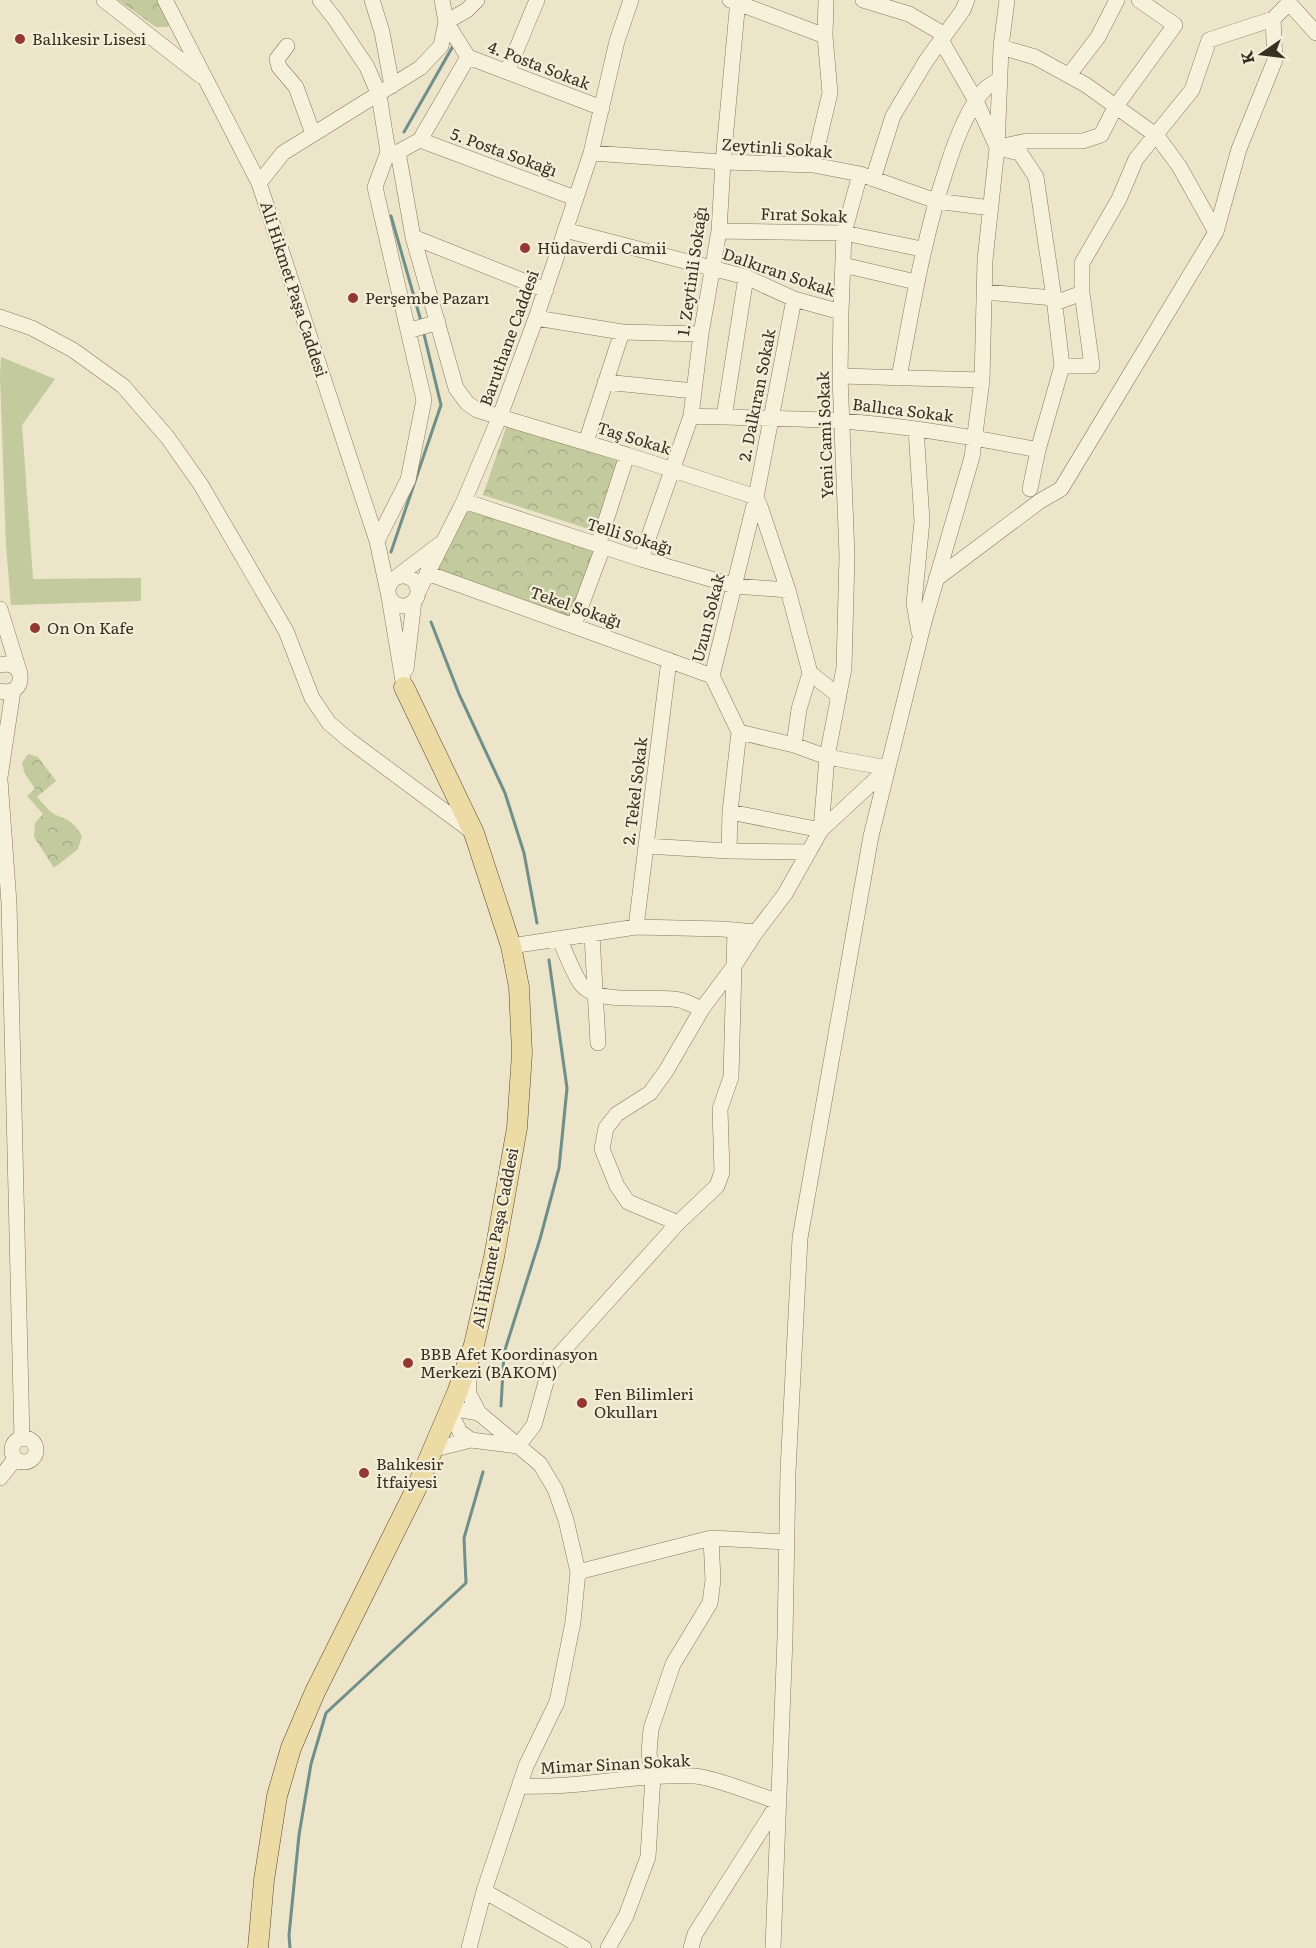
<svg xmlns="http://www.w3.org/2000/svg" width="1316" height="1948" font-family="Literata,serif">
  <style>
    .grass { fill: #c2ca9e }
    .forest { fill: url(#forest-crowns) }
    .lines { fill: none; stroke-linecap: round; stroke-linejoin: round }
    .stream { stroke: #708f8a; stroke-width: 3 }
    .minor-casing { stroke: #88785f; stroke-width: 16 }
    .major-casing { stroke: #564632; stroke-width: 21 }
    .minor { stroke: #f7f1dc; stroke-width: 15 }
    .major { stroke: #ecdba4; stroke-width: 20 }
    .poi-dot { fill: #933932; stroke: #f4eed9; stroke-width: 2 }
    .labels { text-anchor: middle; stroke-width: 4.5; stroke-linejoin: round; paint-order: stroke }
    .poi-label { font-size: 16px; fill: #392f21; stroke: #f4eed9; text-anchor: start }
    .street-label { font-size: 16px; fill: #392f21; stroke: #f4eed9 }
  </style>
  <defs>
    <pattern id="forest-crowns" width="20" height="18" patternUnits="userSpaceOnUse" patternTransform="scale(1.5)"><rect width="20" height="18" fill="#c2ca9e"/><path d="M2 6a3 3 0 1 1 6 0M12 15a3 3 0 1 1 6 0" fill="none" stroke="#a7ae88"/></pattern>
  </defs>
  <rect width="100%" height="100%" fill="#ece5c9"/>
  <path class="grass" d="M 1,357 L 55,379 L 22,425 L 33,579 L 141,578 L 141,601 L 11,605 L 6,545 L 0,376 Z"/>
  <path class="forest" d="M 118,0 L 158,0 L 171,22 L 168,27 L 156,27 Z
    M 507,425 L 620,462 L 598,532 L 483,495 Z
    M 464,501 L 603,547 L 574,625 L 428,571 Z
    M 28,754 L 38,757 L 56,781 L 37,797 C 42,802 49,812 56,815 C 71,821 73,822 82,836 L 78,849 L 54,868 L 34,837 L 35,823 L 43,814 L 27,796 L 35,789 L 24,772 L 22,763 Z"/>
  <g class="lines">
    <path class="stream" d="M 404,132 L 453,46
      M 391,216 L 421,321
      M 391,552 L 441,405 L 423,330
      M 431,622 L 459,694 L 505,793 L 524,853 L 537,923
      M 501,1406 L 504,1353 L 540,1239 L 559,1168 L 567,1088 L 549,960
      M 290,1948 L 289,1935 L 299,1835 L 311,1764 L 326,1713 L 466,1583 L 464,1538 L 483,1472"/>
    <g class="minor-casing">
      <path id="minor" d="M 104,0 L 201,76
        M 165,0 L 259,183 L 377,541 L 388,592
        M 320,0 L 335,19 L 367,67 L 379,95 L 388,152 L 375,187 L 424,400 L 408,480 L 377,541
        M 372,0 L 382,32 L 392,86
        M 730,0 L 825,36
        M 863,0 L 909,14 L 945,35
        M 1289,3 L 1316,33
        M 446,22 L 468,57 L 602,108
        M 446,22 L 467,10 L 477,0
        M 941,40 L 976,101 L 996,145
        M 287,46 L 277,59 L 279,67 L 296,87 L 313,134
        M 507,72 L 537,0
        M 1069,75 L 1098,37 L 1117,0
        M 420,140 L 575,198
        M 1003,146 L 1027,141 L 1083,141 L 1101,135 L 1116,106 L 1175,25 L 1139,0
        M 997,148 L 1020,153 L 1036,177 L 1054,298 L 1062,366 L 1038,450 L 1030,489
        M 388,152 L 398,152 L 420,140 L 468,57
        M 398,152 L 413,237 L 456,388 L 467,403 L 477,410 L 627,455 L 756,497
        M 591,153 L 723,162 L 813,165 L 860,174 L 936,201 L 991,208
        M 813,165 L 830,93 L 825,36 L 826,0
        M 873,179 L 893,116 L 926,61 L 963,10 L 967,0
        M 259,183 L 283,153 L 420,68 L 441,46 L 446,22 L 442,0
        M 565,230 L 746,277 L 794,299 L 841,312
        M 719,231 L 844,233 L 922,249
        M 1216,232 L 1239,149 L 1275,60 L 1273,19 L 1289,3 L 1288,0
        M 413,237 L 546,290
        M 843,265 L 916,282
        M 985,292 L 1054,298
        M 1055,303 L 1082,293
        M 0,317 L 32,328 L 73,350 L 123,386 L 168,438 L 201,485 L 286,631 L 312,698 L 329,723 L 349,740 L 474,833
        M 536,318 L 622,332 L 701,334
        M 408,331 L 438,322
        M 1062,366 L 1092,366 L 1082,293 L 1082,263 L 1119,199 L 1136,159 L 1192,90 L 1209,40 L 1273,19
        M 840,376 L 982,380
        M 899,378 C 912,307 924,236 947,167 C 955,142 967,108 985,89 C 989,85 996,82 1000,79
        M 605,382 L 694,391
        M 691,416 C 742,418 792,418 843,421 C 908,426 973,437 1038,450
        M 724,417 L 746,277
        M 916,429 L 922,521 L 914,603 L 919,632
        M 586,442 L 622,332
        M 756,497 L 761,509 L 788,590 L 810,673 L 839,696
        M 464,501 L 641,559 L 735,586 L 788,590
        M 598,545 L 627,455
        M 641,559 L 691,416 L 701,334 L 719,231 L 723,162 L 738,0
        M 427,573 L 712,676
        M388 591a15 15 0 1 1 30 0a15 15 0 1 1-30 0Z
        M 394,579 L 440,544
        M 936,579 L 1040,501 L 1061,489 L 1216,232 L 1179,166 L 1157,136 L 1086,85 L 1035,57 L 1001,47
        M 418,592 L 464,501 L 500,416 L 536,318 L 591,153 L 617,41 L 631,0
        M 389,597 L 404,687
        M 0,609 L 20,674
        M 574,625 L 603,547
        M 0,665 C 27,658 27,698 0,691
        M 406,669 L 414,601
        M 739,732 L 794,745 L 827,757 L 888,768
        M 794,745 L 799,709 L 810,673
        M 0,777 L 13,691
        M 0,780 L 9,903 L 22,1439
        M 730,812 L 821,830 L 888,768
        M 646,846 L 729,851 L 809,852
        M 729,851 L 730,812 L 739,732 L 712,676 L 756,497 L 794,299
        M 636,927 L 669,660
        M 592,935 L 598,1043
        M 560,940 C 566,954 572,970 580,983 C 597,1007 653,994 680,1000 C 687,1002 695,1006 702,1009
        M 511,946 L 636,927 L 722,929 L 756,932 L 785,894 L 821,830 L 827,757 L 844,668 L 847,556 L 840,376 L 841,312 L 844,233 L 860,174
        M 678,1223 L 717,1186 L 722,1172 L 720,1109 L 731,1077 L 735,930
        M 468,1368 L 469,1394 L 479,1413 L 540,1464 L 555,1489 L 566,1520 L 578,1572 L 573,1622 L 557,1702 L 526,1766 L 484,1891 L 469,1948
        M12 1450a12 12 0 1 1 24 0a12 12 0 1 1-24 0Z
        M 471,1440 L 460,1432 L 450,1412 L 462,1410 L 479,1413
        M 518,1446 L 534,1425 L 551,1364 L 678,1223 L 628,1202 L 617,1186 L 602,1149 L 606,1128 L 617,1114 L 650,1093 L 666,1071 L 702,1009 L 734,966 L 756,932
        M 435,1449 L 471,1440 L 518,1446
        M 0,1478 L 15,1459
        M 578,1572 L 711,1538 L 787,1542
        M 521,1786 C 579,1789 637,1773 695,1776 C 717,1778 757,1795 779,1802 L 695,1934 L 691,1948
        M 484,1891 L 584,1948
        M 608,1948 L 626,1916 L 648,1857 L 653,1776 L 649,1753 L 651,1729 L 673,1664 L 710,1603 L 713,1580 L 711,1538
        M 773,1948 L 785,1638 L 788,1471 L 800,1238 L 871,836 L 924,622 L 972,457 L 982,380 L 985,260 L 997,148 L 1001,47 L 1007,0"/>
    </g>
    <g class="major-casing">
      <path id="major" d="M 258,1948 L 264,1880 L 277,1796 L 291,1748 L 315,1692 L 416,1489 L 457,1393 L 474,1345 L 494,1257 L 517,1128 L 522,1053 L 519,987 L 511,946 L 474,833 L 404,687"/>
    </g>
    <use href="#minor" class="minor"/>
    <use href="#major" class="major"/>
  </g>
  <g class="poi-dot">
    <circle cx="20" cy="39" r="6"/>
    <circle cx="525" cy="248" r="6"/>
    <circle cx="353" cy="298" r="6"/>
    <circle cx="35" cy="628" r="6"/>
    <circle cx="408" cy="1363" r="6"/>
    <circle cx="582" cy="1403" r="6"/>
    <circle cx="364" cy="1473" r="6"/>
  </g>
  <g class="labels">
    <g class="poi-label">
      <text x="32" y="45">Balıkesir Lisesi</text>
      <text x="537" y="254">Hüdaverdi Camii</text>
      <text x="365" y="304">Perşembe Pazarı</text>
      <text x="47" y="634">On On Kafe</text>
      <text x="420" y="1360">BBB Afet Koordinasyon<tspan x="420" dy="18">Merkezi (BAKOM)</tspan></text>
      <text x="594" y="1400">Fen Bilimleri<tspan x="594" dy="18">Okulları</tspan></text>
      <text x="376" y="1470">Balıkesir<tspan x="376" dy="18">İtfaiyesi</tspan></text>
    </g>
    <g class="street-label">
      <text transform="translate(539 65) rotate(21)" y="6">4. Posta Sokak</text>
      <text transform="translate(777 148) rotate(4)" y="6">Zeytinli Sokak</text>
      <text transform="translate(504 152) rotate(20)" y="6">5. Posta Sokağı</text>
      <text transform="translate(804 215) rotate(2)" y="6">Fırat Sokak</text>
      <text transform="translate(692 271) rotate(-82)" y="6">1. Zeytinli Sokağı</text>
      <text transform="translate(779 272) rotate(19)" y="6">Dalkıran Sokak</text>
      <text transform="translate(294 289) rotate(72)" y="6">Ali Hikmet Paşa Caddesi</text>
      <text transform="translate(509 338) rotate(-70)" y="6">Baruthane Caddesi</text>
      <text transform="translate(757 395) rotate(-79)" y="6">2. Dalkıran Sokak</text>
      <text transform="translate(903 410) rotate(7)" y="6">Ballıca Sokak</text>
      <text transform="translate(825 435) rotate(-92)" y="6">Yeni Cami Sokak</text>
      <text transform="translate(634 438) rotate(17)" y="6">Taş Sokak</text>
      <text transform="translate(630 536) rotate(17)" y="6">Telli Sokağı</text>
      <text transform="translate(576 607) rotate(19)" y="6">Tekel Sokağı</text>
      <text transform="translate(708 618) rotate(-76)" y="6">Uzun Sokak</text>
      <text transform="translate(635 791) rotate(-83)" y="6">2. Tekel Sokak</text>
      <text transform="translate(495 1238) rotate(-79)" y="6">Ali Hikmet Paşa Caddesi</text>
      <text transform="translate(615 1764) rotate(-3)" y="6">Mimar Sinan Sokak</text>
    </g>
  </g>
  <g transform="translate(1262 54) rotate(256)" stroke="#f4eed9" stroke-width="4.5" paint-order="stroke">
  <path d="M0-4.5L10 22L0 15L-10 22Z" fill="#392f21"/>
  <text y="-9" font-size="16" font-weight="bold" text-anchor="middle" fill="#392f21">K</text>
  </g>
</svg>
